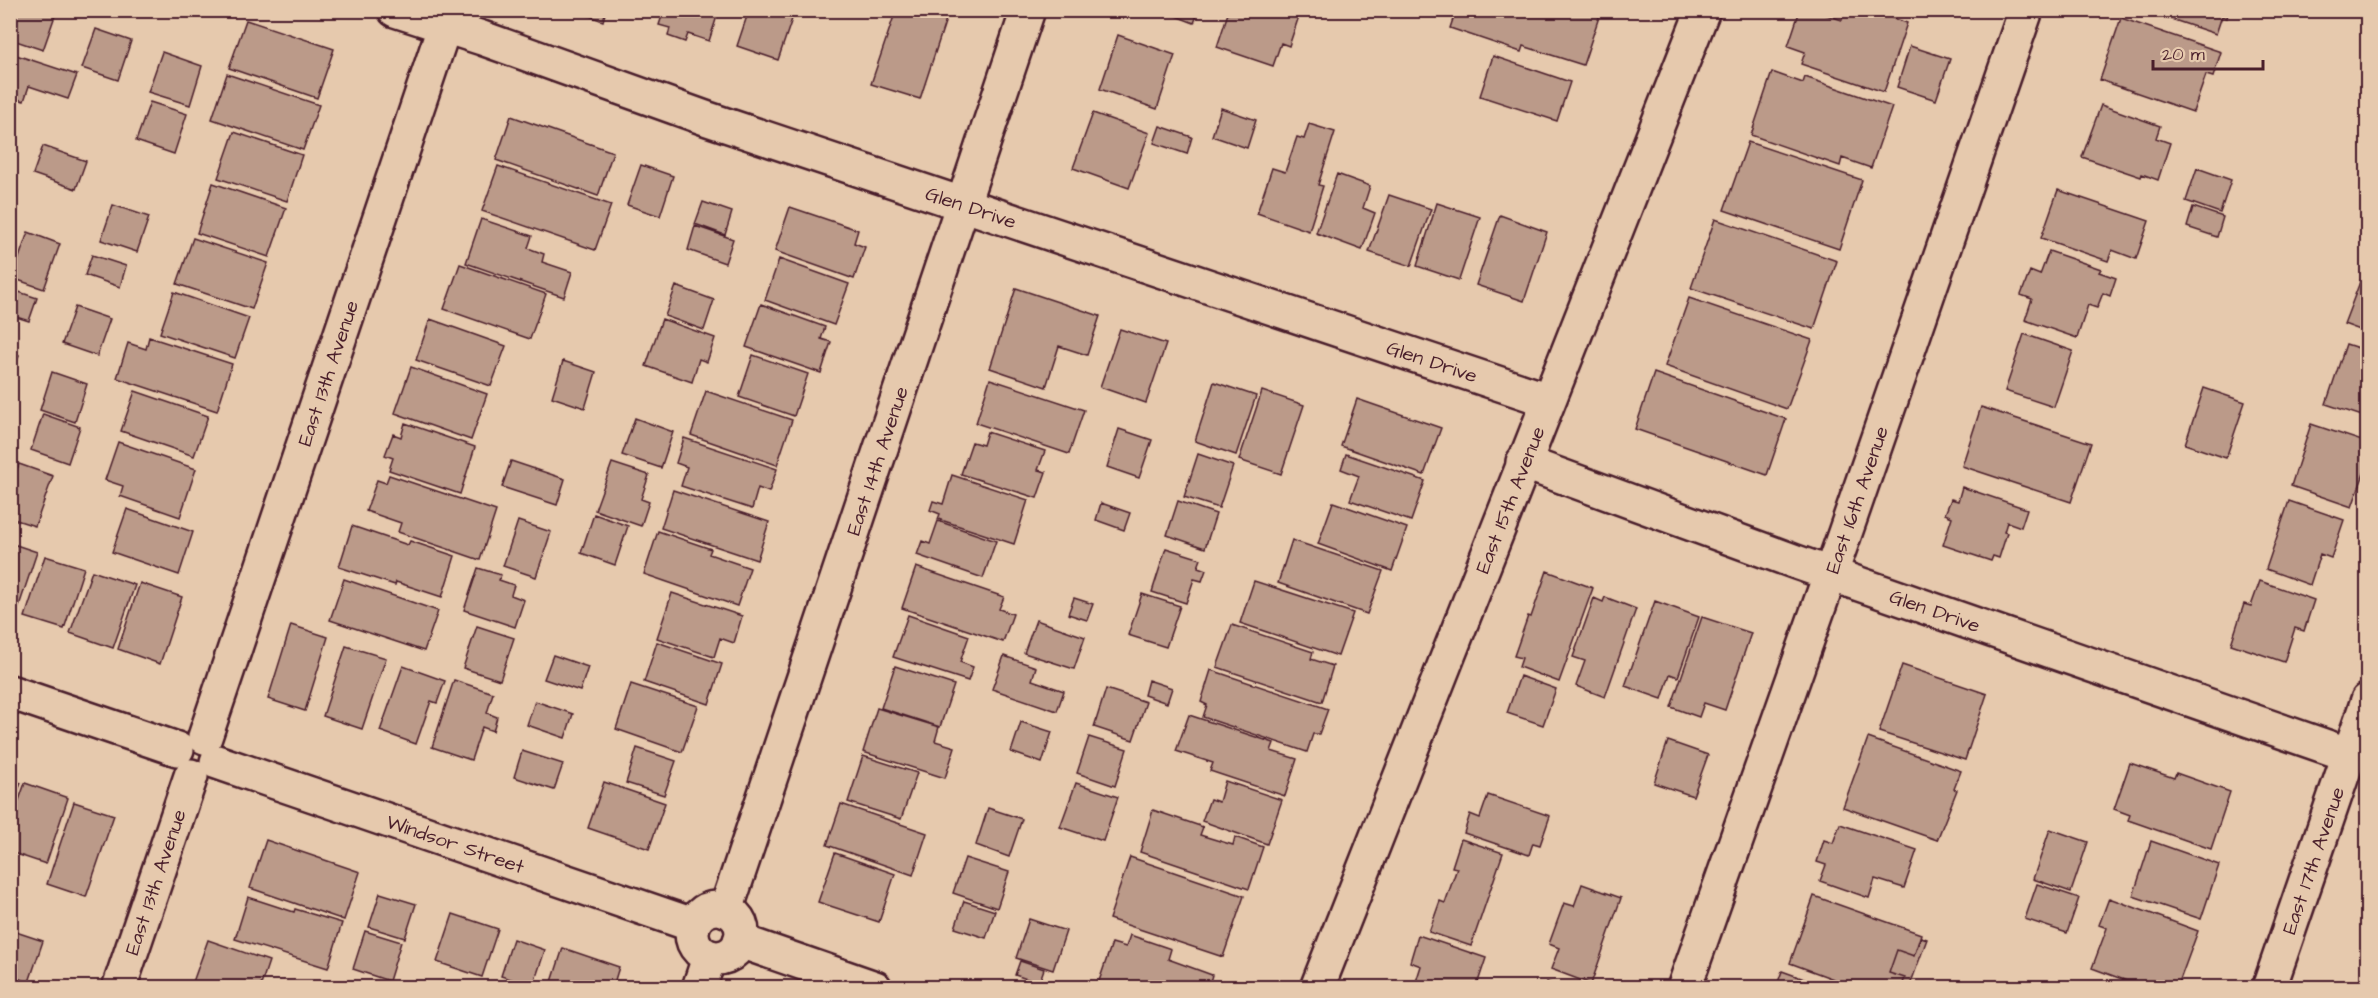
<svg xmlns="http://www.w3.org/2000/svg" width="2378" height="998" font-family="'Architects Daughter',sans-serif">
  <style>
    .building { fill: #bb9a89; stroke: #4a1f2b; stroke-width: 1.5 }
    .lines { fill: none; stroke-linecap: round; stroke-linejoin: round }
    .minor-casing { stroke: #4a1f2b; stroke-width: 38 }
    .minor { stroke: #e6c9ad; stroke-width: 33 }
    .labels { text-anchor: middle; stroke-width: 6; stroke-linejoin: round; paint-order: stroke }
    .street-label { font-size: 20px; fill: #4a1f2b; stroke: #e6c9ad }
  </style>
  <rect width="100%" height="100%" fill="#e6c9ad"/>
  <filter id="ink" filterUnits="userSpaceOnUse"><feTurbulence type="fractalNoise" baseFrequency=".0167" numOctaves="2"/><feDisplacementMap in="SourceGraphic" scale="12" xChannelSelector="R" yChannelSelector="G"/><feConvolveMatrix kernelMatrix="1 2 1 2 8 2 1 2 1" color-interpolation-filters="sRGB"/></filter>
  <g filter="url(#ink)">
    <path class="building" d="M 10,10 L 57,10 L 43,50 L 10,39 Z
      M 573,10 L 606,10 L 603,21 Z
      M 664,10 L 719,10 L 709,41 L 688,34 L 685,42 L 668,36 L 670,28 L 659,25 Z
      M 749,10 L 795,10 L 778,60 L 737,46 Z
      M 896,10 L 949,10 L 920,99 L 871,84 Z
      M 1160,10 L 1199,10 L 1194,23 Z
      M 1229,10 L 1301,10 L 1289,46 L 1281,43 L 1273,66 L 1217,47 Z
      M 1456,10 L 1599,10 L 1601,11 L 1583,65 L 1523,46 L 1521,52 L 1450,28 Z
      M 1800,10 L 1812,10 L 1842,20 L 1845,10 L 1870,10 L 1907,23 L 1884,92 L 1801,64 L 1805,52 L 1788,46 Z
      M 2144,10 L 2229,10 L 2227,18 L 2222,16 L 2216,34 Z
      M 2121,18 L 2221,52 L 2213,77 L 2206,75 L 2193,112 L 2100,80 Z
      M 246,20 L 334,49 L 317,98 L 229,68 Z
      M 96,29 L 131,41 L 118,80 L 82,68 Z
      M 1118,35 L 1175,55 L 1157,109 L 1100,89 Z
      M 1910,46 L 1950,59 L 1936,100 L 1897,87 Z
      M 162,52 L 202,66 L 190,105 L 148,92 Z
      M 10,53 L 77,75 L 68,99 L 29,86 L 24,101 L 10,97 Z
      M 1493,56 L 1570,82 L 1557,121 L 1480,96 Z
      M 1772,72 L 1803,83 L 1805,77 L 1892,107 L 1871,168 L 1842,158 L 1840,166 L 1751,135 Z
      M 227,74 L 319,105 L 303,150 L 212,119 Z
      M 150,102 L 187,114 L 174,154 L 136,141 Z
      M 2101,105 L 2160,126 L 2156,138 L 2170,143 L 2158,180 L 2142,174 L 2141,177 L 2082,157 Z
      M 1221,108 L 1256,120 L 1247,148 L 1212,136 Z
      M 1093,113 L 1149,133 L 1129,188 L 1073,168 Z
      M 511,116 L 613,152 L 598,196 L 496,160 Z
      M 1309,124 L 1335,132 L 1318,185 L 1323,186 L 1309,231 L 1257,213 L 1272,168 L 1285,172 L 1297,137 L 1304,139 Z
      M 1160,126 L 1192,137 L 1187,154 L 1154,143 Z
      M 234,132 L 302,155 L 287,201 L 218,178 Z
      M 1748,142 L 1862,180 L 1839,249 L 1724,210 Z
      M 43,146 L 86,161 L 76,189 L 33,174 Z
      M 641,165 L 673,176 L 660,216 L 627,205 Z
      M 498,166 L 611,205 L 595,250 L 482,211 Z
      M 2197,168 L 2231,180 L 2220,213 L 2186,201 Z
      M 1337,174 L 1370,186 L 1363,208 L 1375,213 L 1362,250 L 1316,233 Z
      M 213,183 L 286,208 L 269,257 L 197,233 Z
      M 2058,190 L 2149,221 L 2136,259 L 2112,250 L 2108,261 L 2041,238 Z
      M 1389,195 L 1431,209 L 1411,266 L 1369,252 Z
      M 703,202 L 732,212 L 725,235 L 695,224 Z
      M 1437,203 L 1480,217 L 1459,280 L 1417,266 Z
      M 113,205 L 149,217 L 137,252 L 101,240 Z
      M 790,207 L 858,230 L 854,243 L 865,247 L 854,279 L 775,251 Z
      M 2193,207 L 2223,217 L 2217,237 L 2187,227 Z
      M 1500,215 L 1547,232 L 1524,301 L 1476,285 Z
      M 481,219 L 532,236 L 528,248 L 544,254 L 542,262 L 572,272 L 564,297 L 466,263 Z
      M 1715,219 L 1837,261 L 1814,329 L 1691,288 Z
      M 695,226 L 733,239 L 725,263 L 688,250 Z
      M 28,232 L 60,244 L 44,289 L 12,278 Z
      M 193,238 L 268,263 L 252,309 L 177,284 Z
      M 2049,251 L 2101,269 L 2099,272 L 2116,278 L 2110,296 L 2103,293 L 2097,308 L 2088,305 L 2077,338 L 2025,320 L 2032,299 L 2021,295 L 2030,271 L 2040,275 Z
      M 92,255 L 126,266 L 120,287 L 85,275 Z
      M 779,259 L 849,284 L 834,325 L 765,300 Z
      M 460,264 L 546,294 L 530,339 L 444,309 Z
      M 2366,266 L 2368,266 L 2368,333 L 2344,324 Z
      M 676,286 L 714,300 L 704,330 L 665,316 Z
      M 1016,288 L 1100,316 L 1087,355 L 1059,346 L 1046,387 L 990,368 Z
      M 10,289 L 37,298 L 29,321 L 10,315 Z
      M 174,292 L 249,318 L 235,358 L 160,333 Z
      M 1689,298 L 1812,340 L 1787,409 L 1665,366 Z
      M 761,304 L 825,327 L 821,339 L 831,342 L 821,373 L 746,347 Z
      M 75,307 L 110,319 L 97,356 L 62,344 Z
      M 430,319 L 506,346 L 491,386 L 416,360 Z
      M 662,319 L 715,338 L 707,362 L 699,359 L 692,382 L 646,366 Z
      M 1120,329 L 1166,344 L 1146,403 L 1100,387 Z
      M 2024,334 L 2073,351 L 2054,407 L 2005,391 Z
      M 149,337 L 232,364 L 217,411 L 117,378 L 128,343 L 146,349 Z
      M 2346,344 L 2368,351 L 2368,418 L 2326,404 Z
      M 10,352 L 19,355 L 10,381 Z
      M 753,355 L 808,374 L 794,416 L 739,397 Z
      M 563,361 L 596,372 L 585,408 L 552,397 Z
      M 411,367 L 487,394 L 471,440 L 395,413 Z
      M 52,372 L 87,384 L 75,422 L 40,410 Z
      M 1654,373 L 1786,419 L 1767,475 L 1635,429 Z
      M 990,379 L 1084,410 L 1069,454 L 976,423 Z
      M 1214,382 L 1256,396 L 1236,455 L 1195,441 Z
      M 2204,388 L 2245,402 L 2226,458 L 2185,444 Z
      M 135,391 L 208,416 L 194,456 L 121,431 Z
      M 706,391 L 792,420 L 777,465 L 691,435 Z
      M 1262,391 L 1304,405 L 1281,474 L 1239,460 Z
      M 1357,399 L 1441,428 L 1424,475 L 1341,446 Z
      M 1981,407 L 2091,443 L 2071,502 L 1962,466 Z
      M 43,414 L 80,427 L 68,463 L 31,450 Z
      M 635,418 L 673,432 L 661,468 L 622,455 Z
      M 405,423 L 475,447 L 460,494 L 389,470 L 393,458 L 385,455 L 393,434 L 401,437 Z
      M 2311,424 L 2368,443 L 2368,462 L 2352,507 L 2291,486 Z
      M 1119,429 L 1152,440 L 1139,478 L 1107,467 Z
      M 987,432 L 1045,451 L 1038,470 L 1046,472 L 1037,498 L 961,474 L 972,442 L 983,445 Z
      M 684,438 L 777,469 L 769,492 L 758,488 L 752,509 L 681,486 L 687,467 L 676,463 Z
      M 118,442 L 196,469 L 180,517 L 120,496 L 123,486 L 105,480 Z
      M 1198,454 L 1233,466 L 1219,508 L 1184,497 Z
      M 1346,454 L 1425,481 L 1411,521 L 1350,500 L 1359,476 L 1341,469 Z
      M 511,461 L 565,479 L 557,505 L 502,487 Z
      M 612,463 L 649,475 L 641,499 L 649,502 L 641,526 L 595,510 Z
      M 19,464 L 53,476 L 35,526 L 10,518 L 10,488 Z
      M 389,475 L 496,511 L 480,560 L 398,532 L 401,523 L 366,511 L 377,480 L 386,483 Z
      M 952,475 L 1028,500 L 1014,544 L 938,519 L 940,514 L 930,510 L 933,501 L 943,504 Z
      M 1962,487 L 2027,509 L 2021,527 L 2007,522 L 2004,532 L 2007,533 L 1999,558 L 1993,556 L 1991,561 L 1943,545 L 1952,517 L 1945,514 L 1951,499 L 1958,501 Z
      M 673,490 L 769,522 L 757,560 L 661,528 Z
      M 1178,501 L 1216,514 L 1205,548 L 1167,535 Z
      M 2289,501 L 2344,520 L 2331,558 L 2320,554 L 2310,585 L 2266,569 Z
      M 1333,502 L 1407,528 L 1392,571 L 1318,544 Z
      M 1101,503 L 1130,513 L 1124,530 L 1096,520 Z
      M 127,509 L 193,532 L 179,575 L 112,552 Z
      M 594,514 L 628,526 L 615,565 L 581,553 Z
      M 518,521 L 551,532 L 536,577 L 503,566 Z
      M 938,521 L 996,541 L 983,578 L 917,555 L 922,541 L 930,544 Z
      M 352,526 L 408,545 L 410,541 L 455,556 L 442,597 L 396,582 L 395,585 L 339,567 Z
      M 658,531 L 711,549 L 709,554 L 750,568 L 737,606 L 644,574 Z
      M 1292,540 L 1383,571 L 1367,614 L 1278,583 Z
      M 10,543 L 37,552 L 16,615 L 10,613 Z
      M 1166,548 L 1201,559 L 1198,567 L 1206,570 L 1202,581 L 1194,579 L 1186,603 L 1152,592 Z
      M 45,556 L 84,568 L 64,629 L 25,617 Z
      M 916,567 L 1004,597 L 999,609 L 1013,614 L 1003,642 L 902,608 Z
      M 478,568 L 501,575 L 499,580 L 514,585 L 511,595 L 524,600 L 515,627 L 464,610 Z
      M 92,571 L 135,585 L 113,648 L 70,633 Z
      M 1547,571 L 1593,588 L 1559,682 L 1519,667 L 1522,658 L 1514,656 L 1528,616 L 1531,617 Z
      M 344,579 L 438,611 L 424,651 L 330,620 Z
      M 1254,581 L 1353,613 L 1338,656 L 1240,623 Z
      M 2260,581 L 2314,600 L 2304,631 L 2295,628 L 2284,662 L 2231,644 L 2244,604 L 2251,606 Z
      M 140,583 L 182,597 L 160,664 L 118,649 Z
      M 672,593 L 742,616 L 734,643 L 720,638 L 714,657 L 657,638 Z
      M 1142,594 L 1180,606 L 1166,647 L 1128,635 Z
      M 1605,597 L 1636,609 L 1605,697 L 1576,686 L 1585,661 L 1573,657 L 1594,598 L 1603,602 Z
      M 1074,598 L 1093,604 L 1087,620 L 1068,614 Z
      M 1655,601 L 1699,617 L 1678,677 L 1670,674 L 1662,699 L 1625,686 Z
      M 908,615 L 969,636 L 960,662 L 973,667 L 968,681 L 893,657 Z
      M 1702,617 L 1751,633 L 1725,710 L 1704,703 L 1699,717 L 1671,707 Z
      M 1036,620 L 1085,637 L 1074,669 L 1024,653 Z
      M 291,625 L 328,637 L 305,711 L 268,699 Z
      M 1232,625 L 1313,652 L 1311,659 L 1333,666 L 1322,702 L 1217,667 Z
      M 477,626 L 514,638 L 500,680 L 463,668 Z
      M 657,642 L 722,664 L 709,704 L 644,682 Z
      M 346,646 L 386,658 L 362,729 L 323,716 Z
      M 553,655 L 588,667 L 580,691 L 544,679 Z
      M 1004,656 L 1036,667 L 1032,680 L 1064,691 L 1057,711 L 992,689 Z
      M 1902,665 L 1987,694 L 1965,760 L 1879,732 Z
      M 403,666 L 445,681 L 437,703 L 431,701 L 416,744 L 380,731 Z
      M 895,666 L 954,685 L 940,727 L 881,708 Z
      M 1211,670 L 1328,709 L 1319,734 L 1313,734 L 1307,752 L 1203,717 L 1207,705 L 1201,702 Z
      M 1520,676 L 1556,689 L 1543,725 L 1507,713 Z
      M 454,680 L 493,693 L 487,713 L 497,717 L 493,731 L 482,727 L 471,760 L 432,747 Z
      M 1148,680 L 1172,688 L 1167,703 L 1144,695 Z
      M 631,684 L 698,706 L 682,752 L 616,729 Z
      M 1106,689 L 1146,702 L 1133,740 L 1094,727 Z
      M 535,701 L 573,714 L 565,738 L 527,725 Z
      M 877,708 L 939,727 L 935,741 L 955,747 L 945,778 L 863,752 Z
      M 1189,715 L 1274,743 L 1271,751 L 1297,759 L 1285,796 L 1210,771 L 1213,763 L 1176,751 Z
      M 1021,722 L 1052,732 L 1042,763 L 1011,752 Z
      M 1089,737 L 1127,749 L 1115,786 L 1077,773 Z
      M 1868,738 L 1961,771 L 1954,789 L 1957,790 L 1937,840 L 1843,807 Z
      M 1668,741 L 1708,755 L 1693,796 L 1654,783 Z
      M 637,748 L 676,761 L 664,795 L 626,783 Z
      M 522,751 L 563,764 L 554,790 L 514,777 Z
      M 863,756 L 917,773 L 901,819 L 848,802 Z
      M 2130,763 L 2174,778 L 2176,773 L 2230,792 L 2211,849 L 2128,820 L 2130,815 L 2114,809 Z
      M 10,779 L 21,783 L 10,811 Z
      M 1225,781 L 1282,800 L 1267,844 L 1202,821 L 1210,799 L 1219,802 Z
      M 604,782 L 665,803 L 649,849 L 588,828 Z
      M 25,783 L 68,798 L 46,864 L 10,852 L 10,826 Z
      M 1076,783 L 1118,797 L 1103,841 L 1060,827 Z
      M 1488,795 L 1550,816 L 1540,845 L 1533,843 L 1529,855 L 1464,833 L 1470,814 L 1480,818 Z
      M 74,802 L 114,815 L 86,897 L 47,884 Z
      M 841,804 L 927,833 L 913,875 L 827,845 Z
      M 988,808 L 1022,819 L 1009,857 L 976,845 Z
      M 1153,810 L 1203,827 L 1200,835 L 1233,845 L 1235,837 L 1263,847 L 1249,889 L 1140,852 Z
      M 1840,824 L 1917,850 L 1904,888 L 1875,879 L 1869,898 L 1820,881 L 1826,865 L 1817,862 L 1824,840 L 1833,843 Z
      M 2050,829 L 2088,842 L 2071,892 L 2033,879 Z
      M 1461,839 L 1503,853 L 1471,946 L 1429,932 L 1440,901 L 1445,903 L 1457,868 L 1452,867 Z
      M 266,840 L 360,872 L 344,920 L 250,888 Z
      M 2151,841 L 2219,865 L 2201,919 L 2133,896 Z
      M 835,853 L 895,874 L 879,922 L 818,902 Z
      M 1130,857 L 1244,896 L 1223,957 L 1109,919 Z
      M 965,858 L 1009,872 L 997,908 L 953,893 Z
      M 1582,884 L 1621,898 L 1591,984 L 1551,969 L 1559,948 L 1549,944 L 1564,903 L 1574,906 Z
      M 2037,884 L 2079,898 L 2067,933 L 2025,919 Z
      M 380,893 L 416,904 L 405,938 L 369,927 Z
      M 1814,896 L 1921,934 L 1914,956 L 1897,950 L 1889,973 L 1905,978 L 1901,988 L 1858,988 L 1790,963 Z
      M 248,897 L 294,912 L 295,909 L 342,923 L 328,968 L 235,939 Z
      M 2109,898 L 2198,931 L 2177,988 L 2146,988 L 2092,968 L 2107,928 L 2099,925 Z
      M 964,901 L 995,911 L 986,938 L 955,928 Z
      M 453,914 L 498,929 L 482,977 L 437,962 Z
      M 1029,919 L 1066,931 L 1053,970 L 1016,958 Z
      M 10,930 L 43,941 L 29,982 L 10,976 Z
      M 365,931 L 401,942 L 389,981 L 353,969 Z
      M 1130,935 L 1171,949 L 1168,959 L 1212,975 L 1208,988 L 1097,987 L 1112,943 L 1126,947 Z
      M 1418,935 L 1486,958 L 1476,988 L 1414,988 L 1421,966 L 1410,962 Z
      M 1921,937 L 1927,939 L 1909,988 L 1901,988 L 1905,978 L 1889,973 L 1897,950 L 1914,956 Z
      M 513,939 L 545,950 L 533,986 L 501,976 Z
      M 208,940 L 269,961 L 260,988 L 209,988 L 193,982 Z
      M 563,948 L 619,967 L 615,980 L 624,983 L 622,988 L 550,988 Z
      M 1020,961 L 1044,969 L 1039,983 L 1015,975 Z
      M 1782,971 L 1829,988 L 1776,988 Z
      M 1547,982 L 1562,988 L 1545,988 Z"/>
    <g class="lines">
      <g class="minor-casing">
        <g id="minor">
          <path id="s1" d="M 395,10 L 482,38 L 708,119 L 1548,400"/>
          <path id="s2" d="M 1523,462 L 1796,562 L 2350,755"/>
          <path d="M 10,692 L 177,749"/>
          <path id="s3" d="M 205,737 L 450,10"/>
          <path id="s4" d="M 217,762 L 693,925"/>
          <circle cx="717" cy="933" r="25"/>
          <path id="s5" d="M 726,910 L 1028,10"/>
          <path d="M 740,941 L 875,988"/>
          <path id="s6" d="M 119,988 L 191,776"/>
          <path d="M 699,988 L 709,958"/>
          <path id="s7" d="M 1317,988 L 1703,10"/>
          <path id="s8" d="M 1684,988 L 1845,533 L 2026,10"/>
          <path id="s9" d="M 2269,988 L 2368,700"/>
        </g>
      </g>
      <use href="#minor" class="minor"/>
    </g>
  </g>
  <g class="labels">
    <g class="street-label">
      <text dy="7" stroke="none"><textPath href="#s1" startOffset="609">Glen Drive</textPath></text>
      <text dy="7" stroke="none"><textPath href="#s1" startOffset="1095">Glen Drive</textPath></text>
      <text dy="7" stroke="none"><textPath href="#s3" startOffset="384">East 13th Avenue</textPath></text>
      <text dy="7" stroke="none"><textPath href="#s5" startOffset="474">East 14th Avenue</textPath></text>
      <text dy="7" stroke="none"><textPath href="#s7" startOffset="525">East 15th Avenue</textPath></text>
      <text dy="7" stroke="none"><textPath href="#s8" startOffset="518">East 16th Avenue</textPath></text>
      <text dy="7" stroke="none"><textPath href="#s2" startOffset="438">Glen Drive</textPath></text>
      <text dy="7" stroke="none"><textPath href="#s4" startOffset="252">Windsor Street</textPath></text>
      <text dy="7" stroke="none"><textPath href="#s9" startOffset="135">East 17th Avenue</textPath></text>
      <text dy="7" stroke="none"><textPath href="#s6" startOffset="112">East 13th Avenue</textPath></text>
    </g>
  </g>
  <rect width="2378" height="998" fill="none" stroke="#e6c9ad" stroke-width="36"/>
  <rect x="18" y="18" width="2342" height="962" fill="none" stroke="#4a1f2b" stroke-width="2" filter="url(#ink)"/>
  <path d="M2153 60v9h110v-9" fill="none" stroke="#4a1f2b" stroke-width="3"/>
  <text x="2162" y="60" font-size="18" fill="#4a1f2b" stroke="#e6c9ad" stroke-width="4.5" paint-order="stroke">20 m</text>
</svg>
